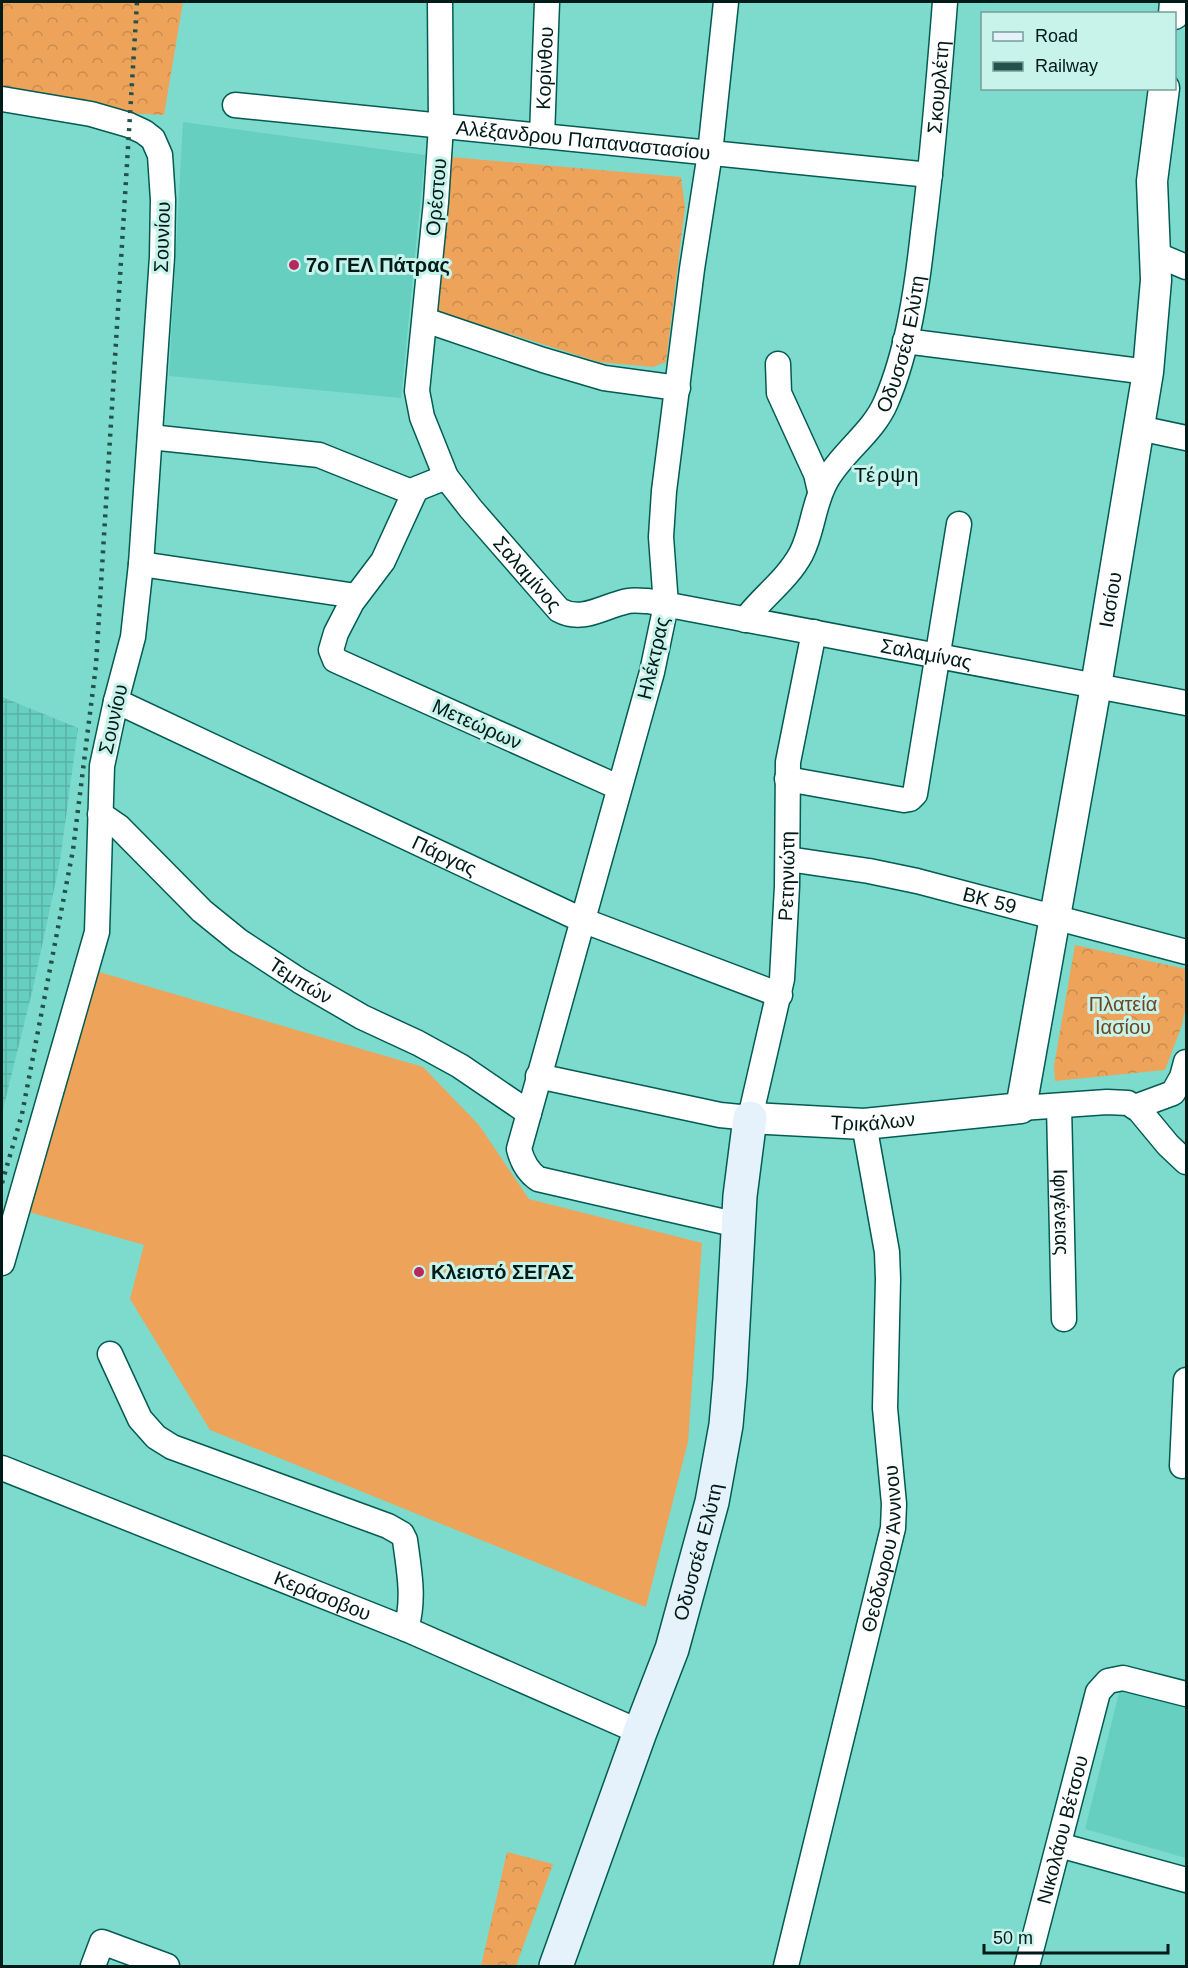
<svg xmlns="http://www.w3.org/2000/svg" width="1188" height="1968" font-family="Arial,sans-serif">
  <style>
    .built { fill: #66cfbf }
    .industrial { fill: url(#industrial-grid) }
    .forest { fill: url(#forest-crowns) }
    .pitch { fill: #eda35a }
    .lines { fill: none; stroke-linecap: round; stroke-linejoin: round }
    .minor-casing { stroke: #035b52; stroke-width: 27 }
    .tertiary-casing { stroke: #035b52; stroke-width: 33 }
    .secondary-casing { stroke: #035b52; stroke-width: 36 }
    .minor { stroke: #fff; stroke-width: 24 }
    .tertiary { stroke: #fff; stroke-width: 30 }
    .secondary { stroke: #e5f1fb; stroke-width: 33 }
    .rail { stroke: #23514b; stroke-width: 4.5; stroke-dasharray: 3 6; stroke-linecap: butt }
    .poi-dot { fill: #b6295f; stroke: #c7f3eb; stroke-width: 2 }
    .labels { text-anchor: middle; stroke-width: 6; stroke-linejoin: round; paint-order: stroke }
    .street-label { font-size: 20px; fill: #001b18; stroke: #c7f3eb }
    .poi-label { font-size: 20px; font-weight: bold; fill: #001b18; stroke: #c7f3eb; text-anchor: start }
    .park-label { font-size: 20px; fill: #6d4621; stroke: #c7f3eb }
    .neighbourhood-label { font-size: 21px; letter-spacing: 1.5px; fill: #001b18; stroke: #c7f3eb }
  </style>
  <defs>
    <pattern id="industrial-grid" width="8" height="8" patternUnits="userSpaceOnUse" patternTransform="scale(1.5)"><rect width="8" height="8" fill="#66cfbf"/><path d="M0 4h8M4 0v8" fill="none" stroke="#57b1a3"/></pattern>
    <pattern id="forest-crowns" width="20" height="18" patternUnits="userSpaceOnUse" patternTransform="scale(1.5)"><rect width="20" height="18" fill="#eda35a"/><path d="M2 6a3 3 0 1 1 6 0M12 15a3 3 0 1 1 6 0" fill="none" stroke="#c98c4e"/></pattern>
  </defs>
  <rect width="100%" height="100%" fill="#7ddbcd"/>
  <path class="built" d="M 183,122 L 425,155 L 401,398 L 169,376 Z
    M 1120,1689 L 1186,1706 L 1186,1858 L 1085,1829 Z"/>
  <path class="industrial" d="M 2,697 L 78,728 L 60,861 L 33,988 L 2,1113 Z"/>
  <path class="forest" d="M 2,2 L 183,2 L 164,115 L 107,112 L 2,92 Z
    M 451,157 L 681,177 L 685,207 L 666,362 L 653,367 L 599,362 L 437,311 Z
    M 1075,945 L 1186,969 L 1186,1005 L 1182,1025 L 1165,1070 L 1055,1081 L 1054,1066 Z
    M 507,1852 L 553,1864 L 516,1966 L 481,1966 Z"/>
  <path class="pitch" d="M 99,972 L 423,1067 L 479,1125 L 529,1199 L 702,1243 L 688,1442 L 646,1607 L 210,1430 L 130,1299 L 144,1245 L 29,1212 Z"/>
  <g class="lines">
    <g class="minor-casing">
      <g id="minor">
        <path d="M 440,2 L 441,126 L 436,202 L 417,391 L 422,417 L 446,477"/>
        <path d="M 726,2 L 710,153 L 692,269 L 664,491 L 661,537 L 666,605 L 652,672 L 519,1149 C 522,1161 528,1172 538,1179 L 738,1225"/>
        <path d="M 2,99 L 91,114 L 129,125 L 144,132 L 153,139 L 160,155 L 163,200 L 162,257 L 141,564 L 133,637 L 116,701 L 102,766 L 97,932 L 2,1263"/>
        <path id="s1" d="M 235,105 L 930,175"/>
        <path id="s2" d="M 542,136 L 547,2"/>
        <path d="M 1155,254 L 1186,267"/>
        <path d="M 425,320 L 543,360 L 604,378 L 678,388"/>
        <path d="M 905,341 L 1148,372"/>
        <path d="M 778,364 L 779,393 L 816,474 L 820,491"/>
        <path d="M 1139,428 L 1186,438"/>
        <path d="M 150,437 L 319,455 L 414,493"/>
        <path d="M 141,564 L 356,596"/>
        <path id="s3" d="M 745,620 C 762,597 787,580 801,554 C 813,531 813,504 826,481 C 842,452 873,433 886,402 C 908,351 917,288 923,233 C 933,156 939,79 945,2"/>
        <path id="s4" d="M 116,701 L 582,920 L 780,995"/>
        <path d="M 787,779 L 904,800 L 910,799 L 915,794 L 959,524"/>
        <path id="s5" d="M 618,787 L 335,660 L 331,650 L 336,633 L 352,602 L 383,561 L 416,489 L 446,477 L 471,509 L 559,610 C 583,623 603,606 628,601 C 634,600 641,601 648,601 L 1186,703"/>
        <path id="s6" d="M 100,814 L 119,827 L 202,911 L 239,941 L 300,981 L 362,1017 L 418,1043 L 460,1066 L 529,1113"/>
        <path id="s7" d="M 788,859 L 869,871 L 917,881 L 1186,952"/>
        <path id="s8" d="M 538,1076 L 720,1115 L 750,1118 L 782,979 L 787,886 L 788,762 L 814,632"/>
        <path id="s9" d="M 1059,1106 L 1064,1319"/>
        <path d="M 1135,1107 L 1173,1093 L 1182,1077 L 1186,1062"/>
        <path d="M 1021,1108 L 1107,1102 L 1128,1103 L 1139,1110 L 1168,1145 L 1186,1162"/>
        <path d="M 110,1354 L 140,1419 L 156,1437 L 172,1447 L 388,1526 L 402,1534 L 405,1540 C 409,1570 415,1599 406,1629"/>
        <path d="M 1182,1466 L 1186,1380"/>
        <path id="s10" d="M 2,1468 L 406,1629 L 640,1732"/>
        <path d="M 1059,1845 L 1186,1880"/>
        <path d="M 93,1966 L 102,1942 L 167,1966"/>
        <path id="s11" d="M 786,1966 L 893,1528 L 894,1504 L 885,1408 L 888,1279 L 887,1252 L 864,1124"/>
        <path id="s12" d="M 1027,1966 L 1098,1692 L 1108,1681 L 1123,1678 L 1186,1694"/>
      </g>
    </g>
    <g class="tertiary-casing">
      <g id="tertiary">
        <path d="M 1174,14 L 1175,2"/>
        <path id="s13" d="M 750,1118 L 864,1124 L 1021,1108 L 1096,686 L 1148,372 L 1156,280 L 1152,181 L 1164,88"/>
      </g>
    </g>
    <g class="secondary-casing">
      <g id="secondary">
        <path id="s14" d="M 556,1966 L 640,1732 L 672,1649 L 712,1502 L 726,1425 L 730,1379 L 740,1196 L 750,1118"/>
      </g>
    </g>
    <use href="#minor" class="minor"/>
    <use href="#tertiary" class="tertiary"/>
    <use href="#secondary" class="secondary"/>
    <path class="rail" d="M 2,1183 L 22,1114 L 73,850 L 96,665 L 137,2"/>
  </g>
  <g class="poi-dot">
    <circle cx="294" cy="265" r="6"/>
    <circle cx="419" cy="1272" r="6"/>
  </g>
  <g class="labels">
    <g class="street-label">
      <text dy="7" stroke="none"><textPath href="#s2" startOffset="68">Κορίνθου</textPath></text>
      <text dy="7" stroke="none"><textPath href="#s3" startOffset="584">Σκουρλέτη</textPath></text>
      <text dy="7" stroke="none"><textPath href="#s1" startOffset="350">Αλέξανδρου Παπαναστασίου</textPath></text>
      <text transform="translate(436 197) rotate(-85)" y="7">Ορέστου</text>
      <text transform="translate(162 237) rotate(-88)" y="7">Σουνίου</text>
      <text dy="7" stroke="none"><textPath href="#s3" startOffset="324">Οδυσσέα Ελύτη</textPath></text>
      <text dy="7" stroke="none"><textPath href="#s5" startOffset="663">Σαλαμίνος</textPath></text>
      <text dy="7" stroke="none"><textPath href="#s13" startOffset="788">Ιασίου</textPath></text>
      <text dy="7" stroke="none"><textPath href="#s5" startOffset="1086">Σαλαμίνας</textPath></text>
      <text transform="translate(653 658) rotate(-77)" y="7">Ηλέκτρας</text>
      <text transform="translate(113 719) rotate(-77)" y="7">Σουνίου</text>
      <text transform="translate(477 724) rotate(24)" y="7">Μετεώρων</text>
      <text dy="7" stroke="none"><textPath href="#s4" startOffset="363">Πάργας</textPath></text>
      <text dy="7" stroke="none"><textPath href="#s8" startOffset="462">Ρετηνιώτη</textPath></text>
      <text dy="7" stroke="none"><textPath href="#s7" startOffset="206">BK 59</textPath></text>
      <text dy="7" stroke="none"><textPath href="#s6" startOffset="262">Τεμπών</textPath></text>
      <text dy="7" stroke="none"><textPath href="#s13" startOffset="123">Τρικάλων</textPath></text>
      <text dy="7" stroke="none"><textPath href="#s9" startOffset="106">Ιφιγένειας</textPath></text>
      <text dy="7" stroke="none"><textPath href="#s11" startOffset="429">Θεόδωρου Άννινου</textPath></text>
      <text dy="7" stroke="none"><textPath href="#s14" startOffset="438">Οδυσσέα Ελύτη</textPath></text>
      <text dy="7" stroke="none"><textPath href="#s10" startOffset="345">Κεράσοβου</textPath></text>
      <text dy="7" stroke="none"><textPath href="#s12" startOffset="141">Νικολάου Βέτσου</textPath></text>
    </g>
    <g class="poi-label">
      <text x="306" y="272">7ο ΓΕΛ Πάτρας</text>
      <text x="431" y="1279">Κλειστό ΣΕΓΑΣ</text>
    </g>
    <g class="park-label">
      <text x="1123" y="1011">Πλατεία<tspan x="1123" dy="23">Ιασίου</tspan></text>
    </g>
    <g class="neighbourhood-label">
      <text x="887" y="482">Τέρψη</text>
    </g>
  </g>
  <rect width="1188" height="1968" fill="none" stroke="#001b18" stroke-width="6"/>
  <rect x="981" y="12" width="195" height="78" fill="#c7f3eb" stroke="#779d97" stroke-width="1.5"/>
  <rect x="993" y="32" width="30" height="9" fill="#e5f1fb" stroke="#779d97" stroke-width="1.5"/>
  <text x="1035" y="42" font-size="18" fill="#001b18">Road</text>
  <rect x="993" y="62" width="30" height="9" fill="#23514b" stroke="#779d97" stroke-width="1.5"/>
  <text x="1035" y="72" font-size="18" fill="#001b18">Railway</text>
  <path d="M984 1944v9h184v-9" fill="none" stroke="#001b18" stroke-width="3"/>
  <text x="993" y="1944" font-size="18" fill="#001b18" stroke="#c7f3eb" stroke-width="4.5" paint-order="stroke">50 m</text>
</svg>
